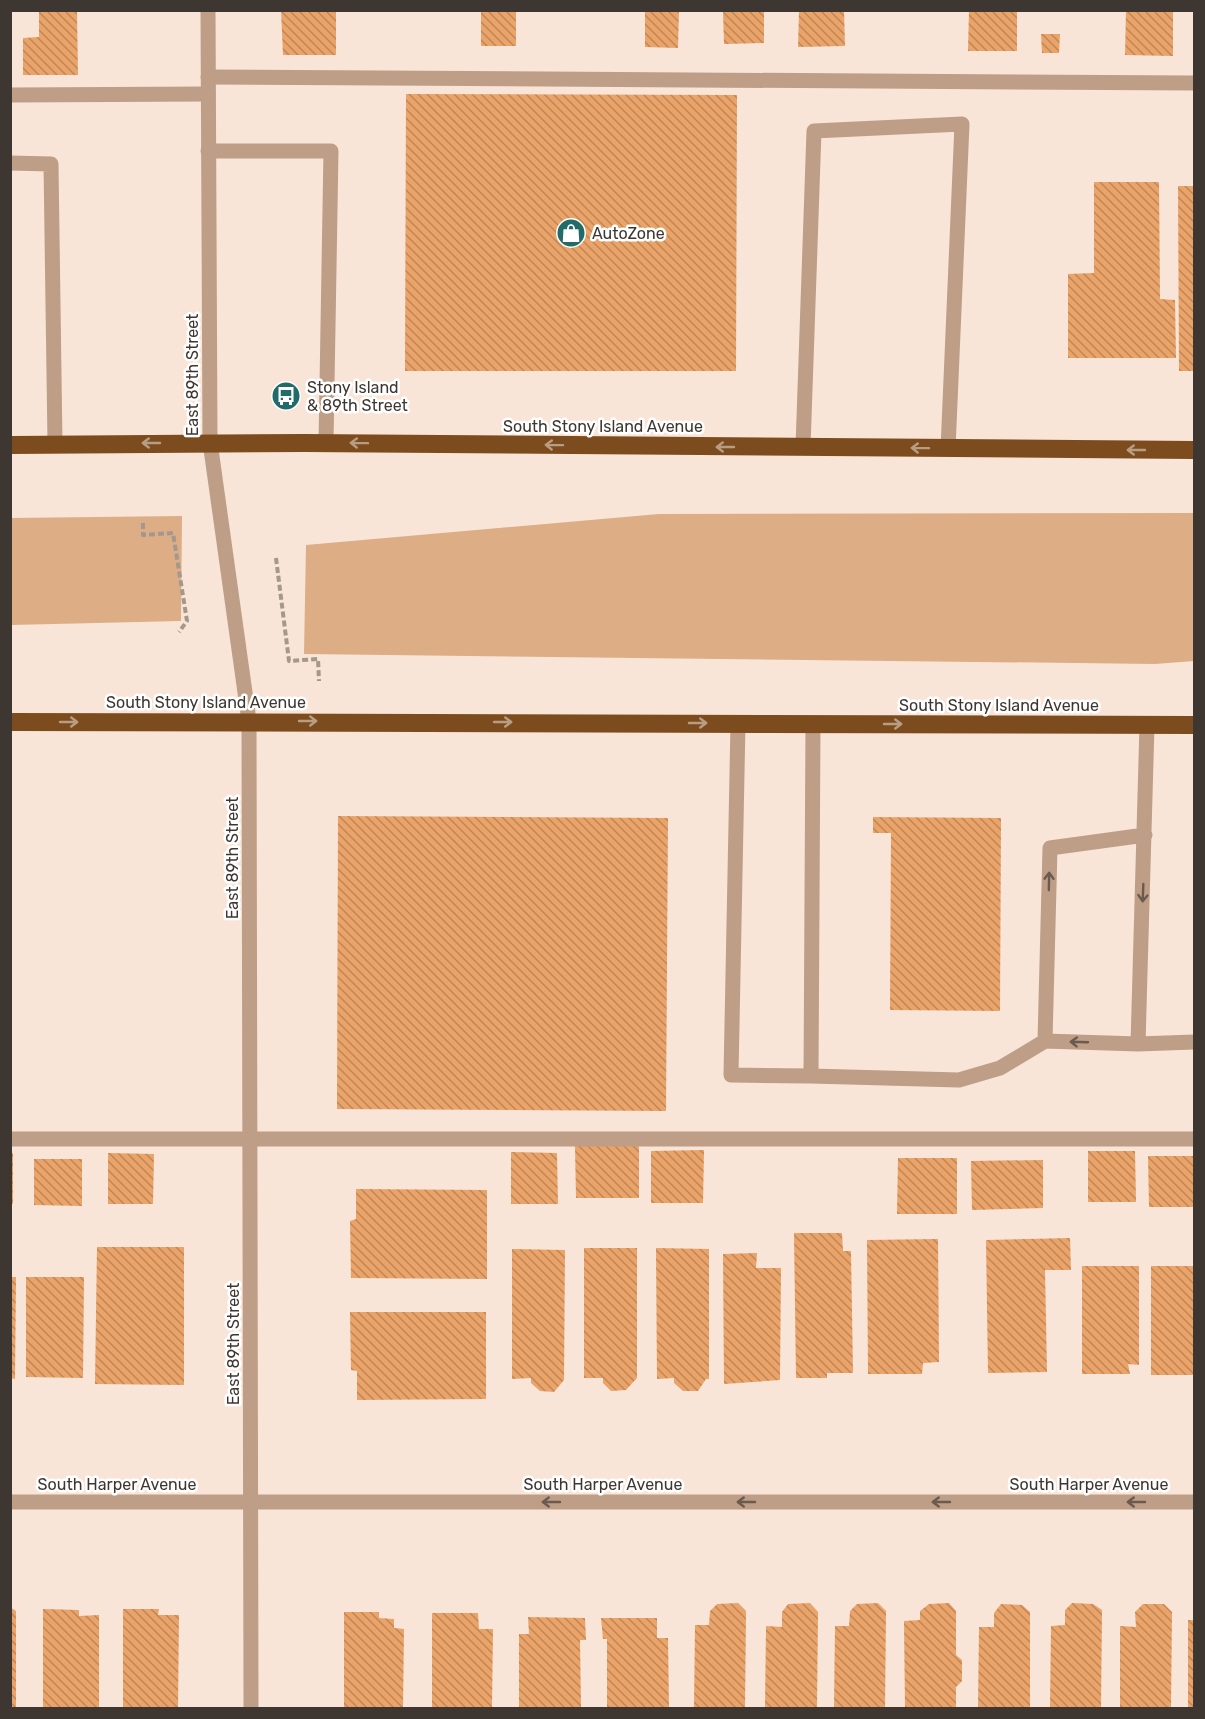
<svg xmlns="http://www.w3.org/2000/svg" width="1205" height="1719" font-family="Rubik,sans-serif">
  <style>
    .grass { fill: #ddad86 }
    .building { fill: url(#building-back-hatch) }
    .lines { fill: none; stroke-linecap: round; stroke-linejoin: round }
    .path { stroke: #a4978c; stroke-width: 4; stroke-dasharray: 6 3; stroke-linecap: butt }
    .lane { stroke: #be9e86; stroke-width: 15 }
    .street { stroke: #be9e86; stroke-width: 15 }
    .highway { stroke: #7d4c1e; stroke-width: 18 }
    .oneway { stroke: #b89d83 }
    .oneway2 { stroke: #6b5b4f }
    .labels { text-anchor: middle; stroke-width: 5; stroke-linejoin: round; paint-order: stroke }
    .poi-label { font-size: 16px; fill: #3e3731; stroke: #fff; text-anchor: start }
    .street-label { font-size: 16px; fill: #3e3731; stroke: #fff }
  </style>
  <defs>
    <pattern id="building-back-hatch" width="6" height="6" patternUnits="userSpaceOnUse" patternTransform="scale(1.5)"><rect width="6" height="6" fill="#eaa368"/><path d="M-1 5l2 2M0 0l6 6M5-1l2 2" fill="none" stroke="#bf8656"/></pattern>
  </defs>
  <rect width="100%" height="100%" fill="#f8e5d7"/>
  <path class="grass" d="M 1194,513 L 1194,661 L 1155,664 L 304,654 L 306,545 L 659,514 Z
    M 182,516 L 181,621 L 11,625 L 11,518 Z"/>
  <path class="building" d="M 281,10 L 336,10 L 336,55 L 283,55 Z
    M 481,10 L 516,10 L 516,46 L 481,46 Z
    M 645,10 L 679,10 L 678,48 L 645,47 Z
    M 723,10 L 764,10 L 764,43 L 724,44 Z
    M 799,10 L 844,10 L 845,46 L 798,47 Z
    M 969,10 L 1017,10 L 1017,51 L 968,51 Z
    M 1126,10 L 1173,10 L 1173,56 L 1125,55 Z
    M 39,12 L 77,12 L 78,75 L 23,75 L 23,38 L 39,37 Z
    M 1041,34 L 1060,34 L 1059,53 L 1042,53 Z
    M 406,94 L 737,95 L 736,371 L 405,371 Z
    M 1094,182 L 1159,182 L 1160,299 L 1175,300 L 1176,358 L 1068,358 L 1068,274 L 1094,273 Z
    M 1178,186 L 1194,186 L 1194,371 L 1179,371 Z
    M 338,816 L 668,818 L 666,1111 L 337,1109 Z
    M 873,817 L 1001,818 L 1000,1011 L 890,1010 L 891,833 L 873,833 Z
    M 575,1146 L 639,1146 L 639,1198 L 576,1198 Z
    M 704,1150 L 703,1203 L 651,1203 L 651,1151 Z
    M 1088,1151 L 1135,1151 L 1136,1202 L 1088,1202 Z
    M 511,1152 L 557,1153 L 558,1204 L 511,1204 Z
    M 10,1153 L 13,1153 L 13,1204 L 10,1204 Z
    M 108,1153 L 154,1154 L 153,1204 L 108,1204 Z
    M 1148,1156 L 1194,1156 L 1194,1207 L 1149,1207 Z
    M 898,1158 L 957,1158 L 957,1214 L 897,1214 Z
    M 34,1159 L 82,1159 L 82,1206 L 34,1205 Z
    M 1043,1160 L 1043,1208 L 972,1210 L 971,1161 Z
    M 356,1189 L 487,1190 L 487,1279 L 351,1278 L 350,1221 L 356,1219 Z
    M 794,1233 L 842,1233 L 843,1251 L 851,1251 L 853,1373 L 827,1373 L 827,1378 L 796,1378 Z
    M 1070,1238 L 1071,1270 L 1045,1270 L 1047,1372 L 988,1373 L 986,1240 Z
    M 938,1239 L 939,1362 L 923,1363 L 922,1374 L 868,1374 L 867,1240 Z
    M 97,1247 L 184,1247 L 184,1385 L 95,1384 Z
    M 584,1248 L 637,1248 L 637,1378 L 626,1390 L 611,1391 L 603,1383 L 603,1378 L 584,1378 Z
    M 656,1248 L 709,1249 L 709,1379 L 706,1379 L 698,1391 L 683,1391 L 674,1383 L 674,1378 L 657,1379 Z
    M 512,1249 L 565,1250 L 564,1380 L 554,1392 L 540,1391 L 531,1383 L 531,1378 L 512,1379 Z
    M 757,1253 L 756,1268 L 781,1268 L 780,1380 L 724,1384 L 723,1254 Z
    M 1082,1266 L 1139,1266 L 1139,1365 L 1128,1364 L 1130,1374 L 1082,1374 Z
    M 1151,1266 L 1194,1266 L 1194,1375 L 1151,1375 Z
    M 10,1277 L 16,1277 L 15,1379 L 10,1378 Z
    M 26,1277 L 84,1277 L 83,1378 L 26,1377 Z
    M 350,1312 L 486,1312 L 486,1399 L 357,1400 L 357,1371 L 351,1370 Z
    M 738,1603 L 746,1611 L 745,1708 L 694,1708 L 695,1625 L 709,1625 L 710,1611 L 717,1604 Z
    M 810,1603 L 818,1612 L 817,1708 L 765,1708 L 766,1626 L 782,1627 L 782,1612 L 788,1604 Z
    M 878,1603 L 886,1611 L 885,1708 L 834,1708 L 835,1626 L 849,1626 L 850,1611 L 857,1604 Z
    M 949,1603 L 956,1611 L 956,1655 L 962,1660 L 962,1681 L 956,1687 L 956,1708 L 905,1708 L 904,1621 L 920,1620 L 920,1611 L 929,1604 Z
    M 1072,1603 L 1093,1604 L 1102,1610 L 1101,1708 L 1050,1708 L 1051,1626 L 1065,1625 L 1065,1610 Z
    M 1001,1604 L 1022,1605 L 1030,1612 L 1030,1708 L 978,1708 L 979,1627 L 994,1627 L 994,1613 Z
    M 1143,1604 L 1164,1604 L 1172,1612 L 1171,1708 L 1120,1708 L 1120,1626 L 1136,1627 L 1135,1612 Z
    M 10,1607 L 16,1611 L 16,1708 L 10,1708 Z
    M 43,1609 L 79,1610 L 79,1616 L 99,1615 L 99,1708 L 43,1708 Z
    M 123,1609 L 159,1609 L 158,1615 L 179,1615 L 178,1708 L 123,1708 Z
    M 344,1612 L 379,1612 L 379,1618 L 394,1619 L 394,1628 L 404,1629 L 403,1708 L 344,1708 Z
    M 432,1613 L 478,1613 L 479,1629 L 493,1629 L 492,1708 L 432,1708 Z
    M 528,1617 L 585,1618 L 586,1640 L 580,1640 L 581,1708 L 519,1708 L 519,1634 L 529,1634 Z
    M 601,1618 L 657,1618 L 657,1638 L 668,1638 L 669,1708 L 607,1708 L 607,1639 L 603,1639 Z
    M 1188,1620 L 1194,1620 L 1194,1708 L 1188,1708 Z"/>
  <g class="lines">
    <path class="path" d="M 143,523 L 143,535 L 173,533 L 187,621 L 179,632
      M 276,558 L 289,661 L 318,659 L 319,681"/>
    <path class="lane" d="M 208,77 L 1194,83
      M 10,95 L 208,94
      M 208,151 L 331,151 L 326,443
      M 10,163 L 51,164 L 55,444
      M 803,447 L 814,131 L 962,124 L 948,449
      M 738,723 L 731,1075 L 811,1076 L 813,723
      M 1145,835 L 1050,848 L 1045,1041 L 1138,1044 L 1194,1042
      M 1138,1044 L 1147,725
      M 811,1076 L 959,1080 L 1000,1068 L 1045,1041
      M 10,1139 L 1194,1139"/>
    <path class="street" d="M 208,10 L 210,442 L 249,721 L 251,1708
      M 10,1502 L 1194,1502"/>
    <path class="highway" d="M 10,445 L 304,443 L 1194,450
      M 10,722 L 1194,725"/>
  </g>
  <defs><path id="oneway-shaft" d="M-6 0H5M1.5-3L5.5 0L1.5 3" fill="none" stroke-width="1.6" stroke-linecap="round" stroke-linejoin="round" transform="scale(1.5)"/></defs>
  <g class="oneway">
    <use href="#oneway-shaft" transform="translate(151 443) rotate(180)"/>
    <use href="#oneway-shaft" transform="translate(359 443) rotate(-179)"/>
    <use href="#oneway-shaft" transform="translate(554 445) rotate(-179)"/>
    <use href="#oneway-shaft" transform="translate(725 447) rotate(-180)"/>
    <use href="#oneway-shaft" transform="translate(920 448) rotate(-179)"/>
    <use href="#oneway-shaft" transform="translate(1136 450) rotate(-180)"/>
    <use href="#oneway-shaft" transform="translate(308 721)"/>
    <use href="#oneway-shaft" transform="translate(69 722)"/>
    <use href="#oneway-shaft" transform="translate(503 722)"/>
    <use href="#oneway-shaft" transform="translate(698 723)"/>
    <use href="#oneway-shaft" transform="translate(893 724)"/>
  </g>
  <g class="oneway2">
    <use href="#oneway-shaft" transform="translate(1049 881) rotate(-89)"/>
    <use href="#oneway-shaft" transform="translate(1143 893) rotate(92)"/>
    <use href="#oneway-shaft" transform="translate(1079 1042) rotate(-178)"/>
    <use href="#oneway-shaft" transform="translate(551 1502) rotate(-180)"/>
    <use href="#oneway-shaft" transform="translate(746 1502) rotate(-180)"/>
    <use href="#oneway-shaft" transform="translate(941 1502) rotate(-180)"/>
    <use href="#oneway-shaft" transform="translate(1136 1502) rotate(-180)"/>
  </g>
  <defs>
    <g id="shop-disc" transform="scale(1.5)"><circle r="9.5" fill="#216c68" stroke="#fff"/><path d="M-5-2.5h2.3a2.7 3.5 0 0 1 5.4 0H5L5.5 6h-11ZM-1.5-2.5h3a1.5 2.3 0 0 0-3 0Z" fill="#fff"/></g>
    <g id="bus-disc" transform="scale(1.5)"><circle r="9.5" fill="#216c68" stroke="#fff"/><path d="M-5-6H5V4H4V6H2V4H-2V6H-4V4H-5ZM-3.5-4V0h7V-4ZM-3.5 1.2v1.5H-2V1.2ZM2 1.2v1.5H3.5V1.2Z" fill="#fff"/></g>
  </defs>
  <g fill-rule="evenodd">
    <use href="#shop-disc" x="571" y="233"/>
    <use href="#bus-disc" x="286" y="396"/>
  </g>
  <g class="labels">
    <g class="poi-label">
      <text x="592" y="239">AutoZone</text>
      <text x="307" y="393">Stony Island<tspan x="307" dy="18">&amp; 89th Street</tspan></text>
    </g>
    <g class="street-label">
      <text transform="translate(192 375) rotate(-90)" y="6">East 89th Street</text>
      <text x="603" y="432">South Stony Island Avenue</text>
      <text x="206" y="708">South Stony Island Avenue</text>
      <text x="999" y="711">South Stony Island Avenue</text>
      <text transform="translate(232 858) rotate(-90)" y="6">East 89th Street</text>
      <text transform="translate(233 1344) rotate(-90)" y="6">East 89th Street</text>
      <text x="117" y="1490">South Harper Avenue</text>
      <text x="603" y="1490">South Harper Avenue</text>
      <text x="1089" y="1490">South Harper Avenue</text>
    </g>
  </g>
  <rect width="1205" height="1719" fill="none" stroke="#3e3731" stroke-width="24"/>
</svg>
